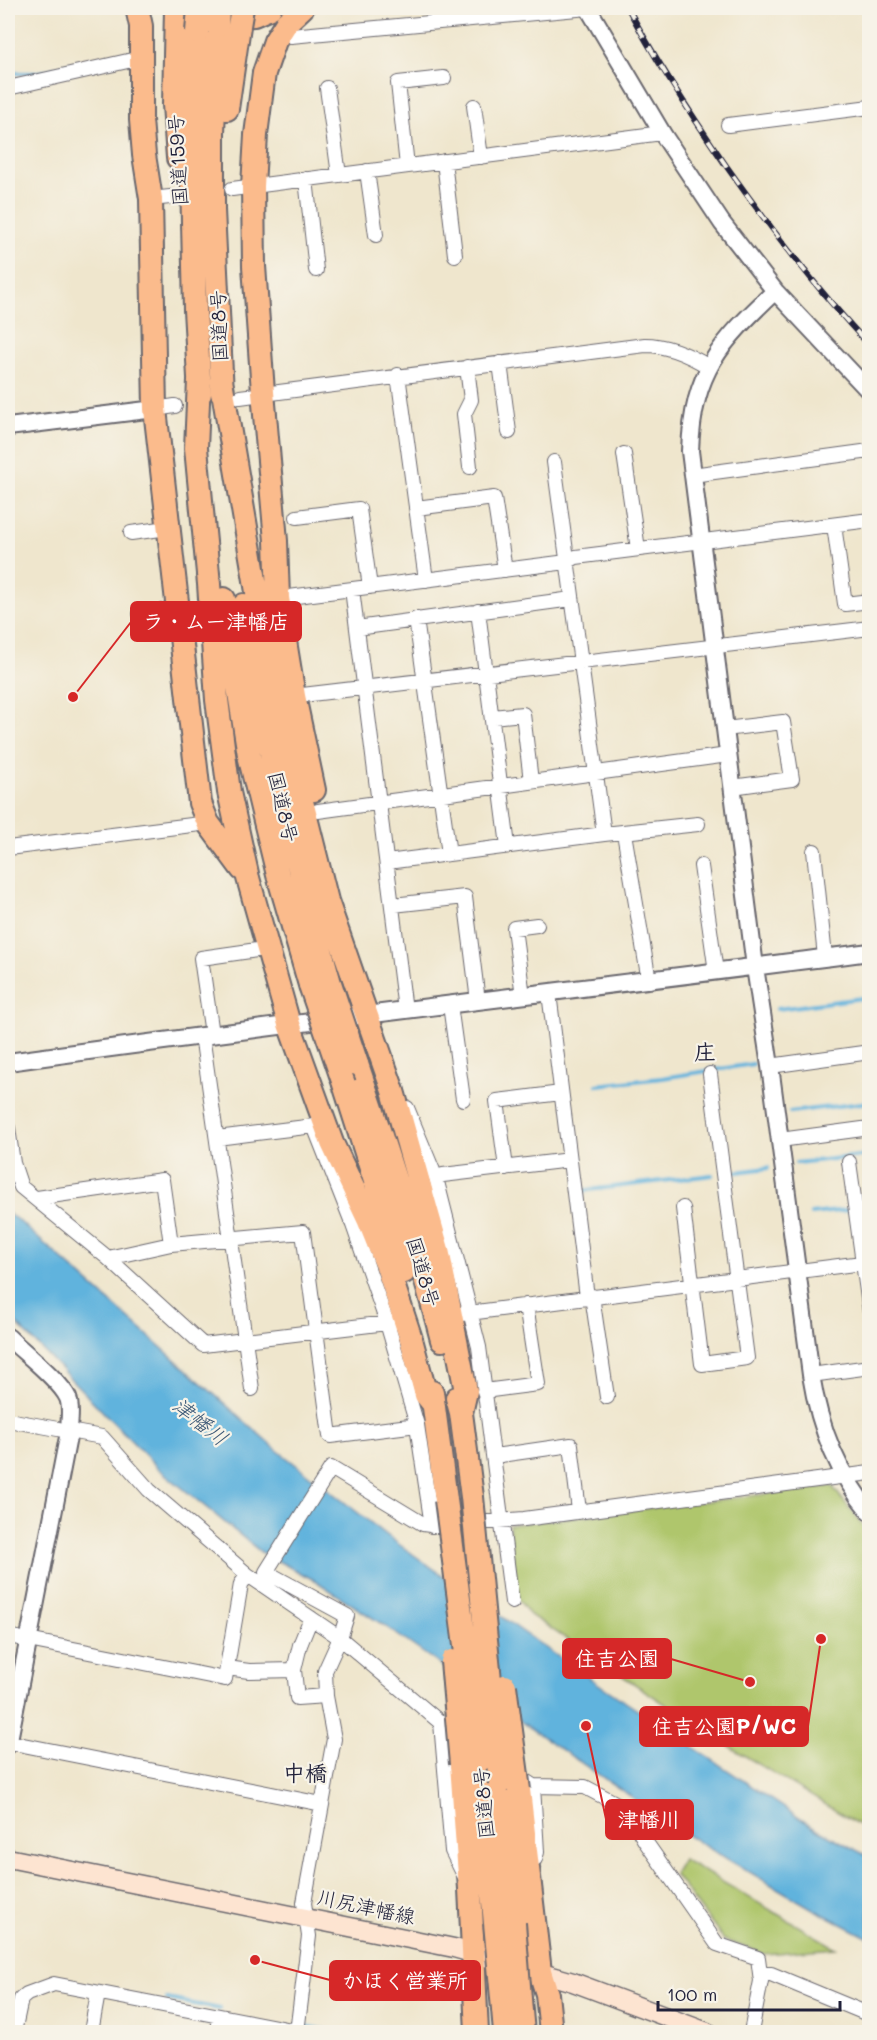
<svg xmlns="http://www.w3.org/2000/svg" width="877" height="2040" font-family="Mali,'Klee One',sans-serif">
  <style>
    .green { fill: #afc66c; stroke: #687454; stroke-width: 1.5 }
    .water { fill: #61b3dd; stroke: #426a8c; stroke-width: 1.5 }
    .lines { fill: none; stroke-linecap: round; stroke-linejoin: round }
    .stream { stroke: #61b3dd; stroke-width: 4 }
    .minor-tunnel { stroke: #c6bfb0; stroke-width: 14; stroke-dasharray: 14 7; stroke-linecap: butt }
    .minor-casing { stroke: #6a676e; stroke-width: 16 }
    .tertiary-casing { stroke: #6a676e; stroke-width: 20 }
    .secondary-casing { stroke: #6a676e; stroke-width: 21 }
    .trunk-casing { stroke: #6a676e; stroke-width: 26 }
    .minor { stroke: #fff; stroke-width: 14 }
    .tertiary { stroke: #fff; stroke-width: 16 }
    .secondary { stroke: #fde4d1; stroke-width: 18 }
    .trunk { stroke: #fbbb8c; stroke-width: 22 }
    .rail-casing { stroke: #22223b; stroke-width: 6 }
    .rail { stroke: #f7f3e8; stroke-width: 4; stroke-dasharray: 11; stroke-linecap: butt }
    .trunk-bridge-casing { stroke: #6a676e; stroke-width: 26; stroke-linecap: butt }
    .trunk-bridge { stroke: #fbbb8c; stroke-width: 22 }
    .labels { text-anchor: middle; stroke-width: 4.5; stroke-linejoin: round; paint-order: stroke }
    .street-label { font-size: 20px; fill: #22223b; stroke: #f7f3e8 }
    .water-label { font-size: 21px; font-style: italic; fill: #385574; stroke: #f7f3e8 }
    .quarter-label { font-size: 22px; font-weight: bold; fill: #22223b; stroke: #f7f3e8 }
    .leader { fill: none; stroke: #d62828; stroke-width: 2 }
    .callout-dot { fill: #d62828; stroke: #f7f3e8; stroke-width: 2 }
    .callout { fill: #d62828; stroke: #d62828; stroke-width: 2 }
    .callout-label { font-size: 21px; text-anchor: middle; font-weight: bold; fill: #fff }
  </style>
  <rect width="100%" height="100%" fill="#f7f3e8"/>
  <filter id="ink" filterUnits="userSpaceOnUse"><feTurbulence type="fractalNoise" baseFrequency=".0167" numOctaves="2"/><feDisplacementMap in="SourceGraphic" scale="12" xChannelSelector="R" yChannelSelector="G"/><feConvolveMatrix kernelMatrix="1 2 1 2 8 2 1 2 1" color-interpolation-filters="sRGB"/></filter>
  <filter id="wash" filterUnits="userSpaceOnUse"><feTurbulence type="fractalNoise" baseFrequency=".008" numOctaves="4" result="noise"/><feDisplacementMap in="SourceGraphic" scale="24" xChannelSelector="R" yChannelSelector="G"/><feGaussianBlur stdDeviation="1.35" result="paint"/><feColorMatrix in="noise" values="0 0 0 0 0 0 0 0 0 0 0 0 0 0 0 0 0 1.4 0 .05"/><feComposite in="paint" operator="in"/></filter>
  <g filter="url(#wash)">
    <rect width="100%" height="100%" fill="#efe6cd"/>
    <path class="green" d="M 832,1486 L 869,1533 L 869,1831 L 732,1748 L 530,1615 L 518,1599 L 509,1525 Z
      M 683,1859 L 836,1948 L 765,1954 L 724,1940 L 674,1874 Z"/>
    <path class="water" d="M 8,1213 L 20,1222 L 277,1450 L 397,1543 L 567,1663 L 810,1825 L 869,1857 L 869,1938 L 813,1909 L 700,1843 L 537,1733 L 388,1628 L 316,1581 L 261,1552 L 159,1469 L 8,1315 Z"/>
    <g class="lines">
      <path class="stream" d="M 8,73 L 37,73 L 79,64
        M 777,1009 L 870,997
        M 597,1085 L 662,1078 L 753,1064
        M 790,1112 L 870,1102
        M 796,1163 L 870,1155
        M 728,1173 L 768,1168
        M 580,1191 L 712,1175
        M 863,1209 L 870,1208
        M 811,1214 L 847,1210
        M 167,1999 L 220,2009
        M 305,2026 L 335,2032"/>
    </g>
  </g>
  <g filter="url(#ink)">
    <g class="lines">
      <path class="minor-tunnel" d="M 191,609 L 217,606"/>
      <g class="minor-casing">
        <path id="minor" d="M 282,30 L 291,36 L 588,8
          M 8,88 L 141,58
          M 327,88 L 339,175
          M 474,106 L 481,157
          M 728,125 L 870,107
          M 444,161 L 455,255
          M 407,166 L 398,83 L 444,78
          M 367,171 L 376,235
          M 306,179 L 316,270
          M 232,189 L 662,133
          M 151,199 L 170,197
          M 500,363 L 509,432
          M 467,367 L 471,400 L 464,414 L 470,467
          M 398,375 L 426,580
          M 240,397 L 645,345 C 667,345 691,356 709,367
          M 155,409 L 175,406
          M 624,454 L 638,549
          M 554,462 L 604,834
          M 692,475 L 870,451
          M 416,508 L 494,498 L 505,570
          M 297,517 L 359,509 L 370,587
          M 834,525 L 845,604 L 870,601
          M 131,533 L 168,528
          M 352,589 L 405,1010
          M 273,599 L 567,562 L 576,557 L 870,520
          M 478,611 L 508,846
          M 140,614 L 177,609
          M 416,619 L 449,854
          M 357,628 L 572,599
          M 294,696 L 870,628
          M 492,717 L 523,714 L 531,781
          M 725,729 L 783,722 L 792,779 L 732,787
          M 318,811 L 728,755
          M 624,833 L 649,981
          M 8,848 L 208,823
          M 814,851 L 825,957
          M 387,862 L 604,834 L 698,824
          M 701,866 L 716,972
          M 393,905 L 465,897 L 478,1001
          M 549,993 L 587,1297
          M 523,996 L 514,928 L 537,925
          M 450,1005 L 463,1099
          M 212,1034 L 201,958 L 257,950 L 267,947
          M 202,1035 L 252,1389
          M 770,1066 L 870,1052
          M 407,1108 L 436,1178 L 479,1347 L 512,1602
          M 325,1123 L 314,1126 L 353,1225 L 387,1323 L 417,1425 L 432,1526
          M 8,1128 L 13,1163 L 21,1187 L 108,1258 L 203,1345 L 395,1322
          M 217,1138 L 314,1126
          M 780,1140 L 870,1128
          M 849,1162 L 870,1313
          M 506,1168 L 497,1101 L 561,1093
          M 436,1178 L 443,1175 L 570,1160
          M 37,1198 L 162,1180 L 171,1244
          M 683,1208 L 702,1364 L 747,1358 L 710,1074
          M 108,1258 L 171,1244 L 303,1232 L 330,1436 L 417,1425
          M 592,1296 L 607,1397
          M 461,1314 L 870,1262
          M 811,1375 L 870,1367
          M 484,1391 L 538,1384 L 526,1305
          M 8,1420 L 102,1437 L 149,1490 L 248,1575 L 340,1638 L 441,1723 L 461,1737
          M 494,1456 L 571,1445 L 579,1511
          M 8,1636 L 225,1679 L 241,1584 L 248,1575
          M 227,1668 L 249,1671 L 294,1670 L 297,1698 L 326,1696
          M 294,1670 L 300,1645 L 311,1618
          M 441,1723 L 452,1851 L 465,1877
          M 8,1742 L 322,1804
          M 516,1775 L 533,1786 L 585,1787 L 619,1805 L 631,1817 L 645,1841 L 717,1944 L 758,1958 L 761,1981 L 751,2032
          M 533,1786 L 537,1852 L 535,1859
          M 760,1973 L 771,1974 L 863,2012
          M 14,2032 L 21,1999 L 27,1994 L 54,1984 L 297,2031
          M 91,2032 L 98,1993
          M 217,2032 L 219,2016
          M 297,2032 L 309,1936 L 304,1903 L 334,1739 L 326,1696 L 325,1671 L 340,1638 L 347,1616 L 266,1572 L 331,1468 L 423,1524 L 438,1526 L 524,1519 L 870,1473"/>
      </g>
      <g class="tertiary-casing">
        <path id="tertiary" d="M 588,8 L 664,136 L 722,223 L 775,291 L 870,392
          M 775,291 C 720,343 693,371 690,451 L 755,967 L 770,1066 L 811,1375 C 819,1425 836,1472 870,1512
          M 8,427 L 155,409
          M 8,1062 C 294,1022 582,989 870,952
          M 8,1337 C 23,1352 60,1380 68,1398 C 72,1408 69,1421 69,1432 L 8,1745"/>
      </g>
      <g class="secondary-casing">
        <path id="secondary" d="M 8,1858 L 454,1948 L 573,1982 L 707,2032"/>
      </g>
      <g class="trunk-casing">
        <path id="trunk" d="M 137,8 L 141,26 L 141,120 L 144,155 L 151,199 L 155,409 L 200,803 L 208,823 L 242,869
          M 176,8 L 174,105 L 178,158
          M 302,8 L 287,22 L 275,41 L 264,73 L 256,135 L 253,186 L 254,266 L 263,392 L 276,541 L 278,598 L 294,696 L 314,790
          M 222,17 L 254,15 L 270,8
          M 217,26 L 213,133 L 213,210 L 222,393
          M 197,32 L 191,134 L 195,310 L 200,394
          M 227,109 L 239,26
          M 199,380 L 196,448 L 209,584 L 217,700 L 229,792 L 248,878 L 289,1024 L 332,1143 L 368,1219 L 387,1266 L 411,1339 L 426,1395 L 434,1405
          M 221,380 L 265,639 L 282,722 L 327,901 L 393,1091 L 438,1250 L 466,1391 L 461,1413
          M 224,599 L 249,755 L 278,875 L 310,985
          M 244,605 C 262,732 295,856 329,980
          M 357,1064 C 388,1155 418,1247 442,1340
          M 344,1084 L 404,1272
          M 432,1392 L 446,1500
          M 457,1398 L 461,1413 L 472,1497
          M 480,1760 L 495,1923
          M 461,1764 L 470,1889 L 477,2032
          M 500,1783 L 514,1923
          M 519,1790 L 540,1972 L 547,1994 L 551,2032
          M 503,2009 L 505,2032
          M 521,2011 L 523,2032"/>
      </g>
      <use href="#minor" class="minor"/>
      <use href="#tertiary" class="tertiary"/>
      <use href="#secondary" class="secondary"/>
      <use href="#trunk" class="trunk"/>
      <g class="rail-casing">
        <path id="rail" d="M 628,8 C 657,63 692,116 727,167 C 771,229 817,290 870,346"/>
      </g>
      <use href="#rail" class="rail"/>
      <g class="trunk-bridge-casing">
        <path id="trunk-bridge" d="M 217,26 L 218,8
          M 239,26 L 242,8
          M 197,32 L 199,8
          M 329,980 L 357,1064
          M 310,985 L 344,1084
          M 472,1497 L 500,1783
          M 446,1500 L 480,1760
          M 452,1661 L 461,1764
          M 505,1686 L 519,1790
          M 495,1923 L 503,2009
          M 514,1923 L 521,2011"/>
      </g>
      <use href="#trunk-bridge" class="trunk-bridge"/>
    </g>
  </g>
  <g class="labels">
    <g class="street-label">
      <text transform="translate(178 160) rotate(-93)" y="7">国道159号</text>
      <text transform="translate(219 326) rotate(-92)" y="7">国道8号</text>
      <text transform="translate(283 807) rotate(77)" y="7">国道8号</text>
      <text transform="translate(423 1272) rotate(74)" y="7">国道8号</text>
      <text transform="translate(484 1803) rotate(-95)" y="7">国道8号</text>
      <text transform="translate(366 1907) rotate(12)" y="7">川尻津幡線</text>
    </g>
    <g class="water-label">
      <text transform="translate(200 1422) rotate(38)" y="7">津幡川</text>
    </g>
    <g class="quarter-label">
      <text x="705" y="1060">庄</text>
      <text x="305" y="1781">中橋</text>
    </g>
  </g>
  <path class="leader" d="M73 697L131 622M750 1682L671 1659M821 1639L808 1726M586 1726L606 1819M255 1960L330 1980"/>
  <g class="callout-dot">
    <circle cx="73" cy="697" r="6"/>
    <circle cx="750" cy="1682" r="6"/>
    <circle cx="821" cy="1639" r="6"/>
    <circle cx="586" cy="1726" r="6"/>
    <circle cx="255" cy="1960" r="6"/>
  </g>
  <g class="callout">
    <rect x="131" y="602" width="170" height="39" rx="6"/>
    <rect x="563" y="1639" width="108" height="39" rx="6"/>
    <rect x="640" y="1707" width="168" height="39" rx="6"/>
    <rect x="606" y="1800" width="87" height="39" rx="6"/>
    <rect x="330" y="1961" width="150" height="39" rx="6"/>
  </g>
  <g class="callout-label">
    <text x="216" y="629">ラ・ムー津幡店</text>
    <text x="617" y="1666">住吉公園</text>
    <text x="724" y="1734">住吉公園P/WC</text>
    <text x="649" y="1827">津幡川</text>
    <text x="405" y="1988">かほく営業所</text>
  </g>
  <rect width="877" height="2040" fill="none" stroke="#f7f3e8" stroke-width="30"/>
  <path d="M658 2001v9h182v-9" fill="none" stroke="#22223b" stroke-width="3"/>
  <text x="667" y="2001" font-size="18" fill="#22223b" stroke="#f7f3e8" stroke-width="4.5" paint-order="stroke">100 m</text>
</svg>
